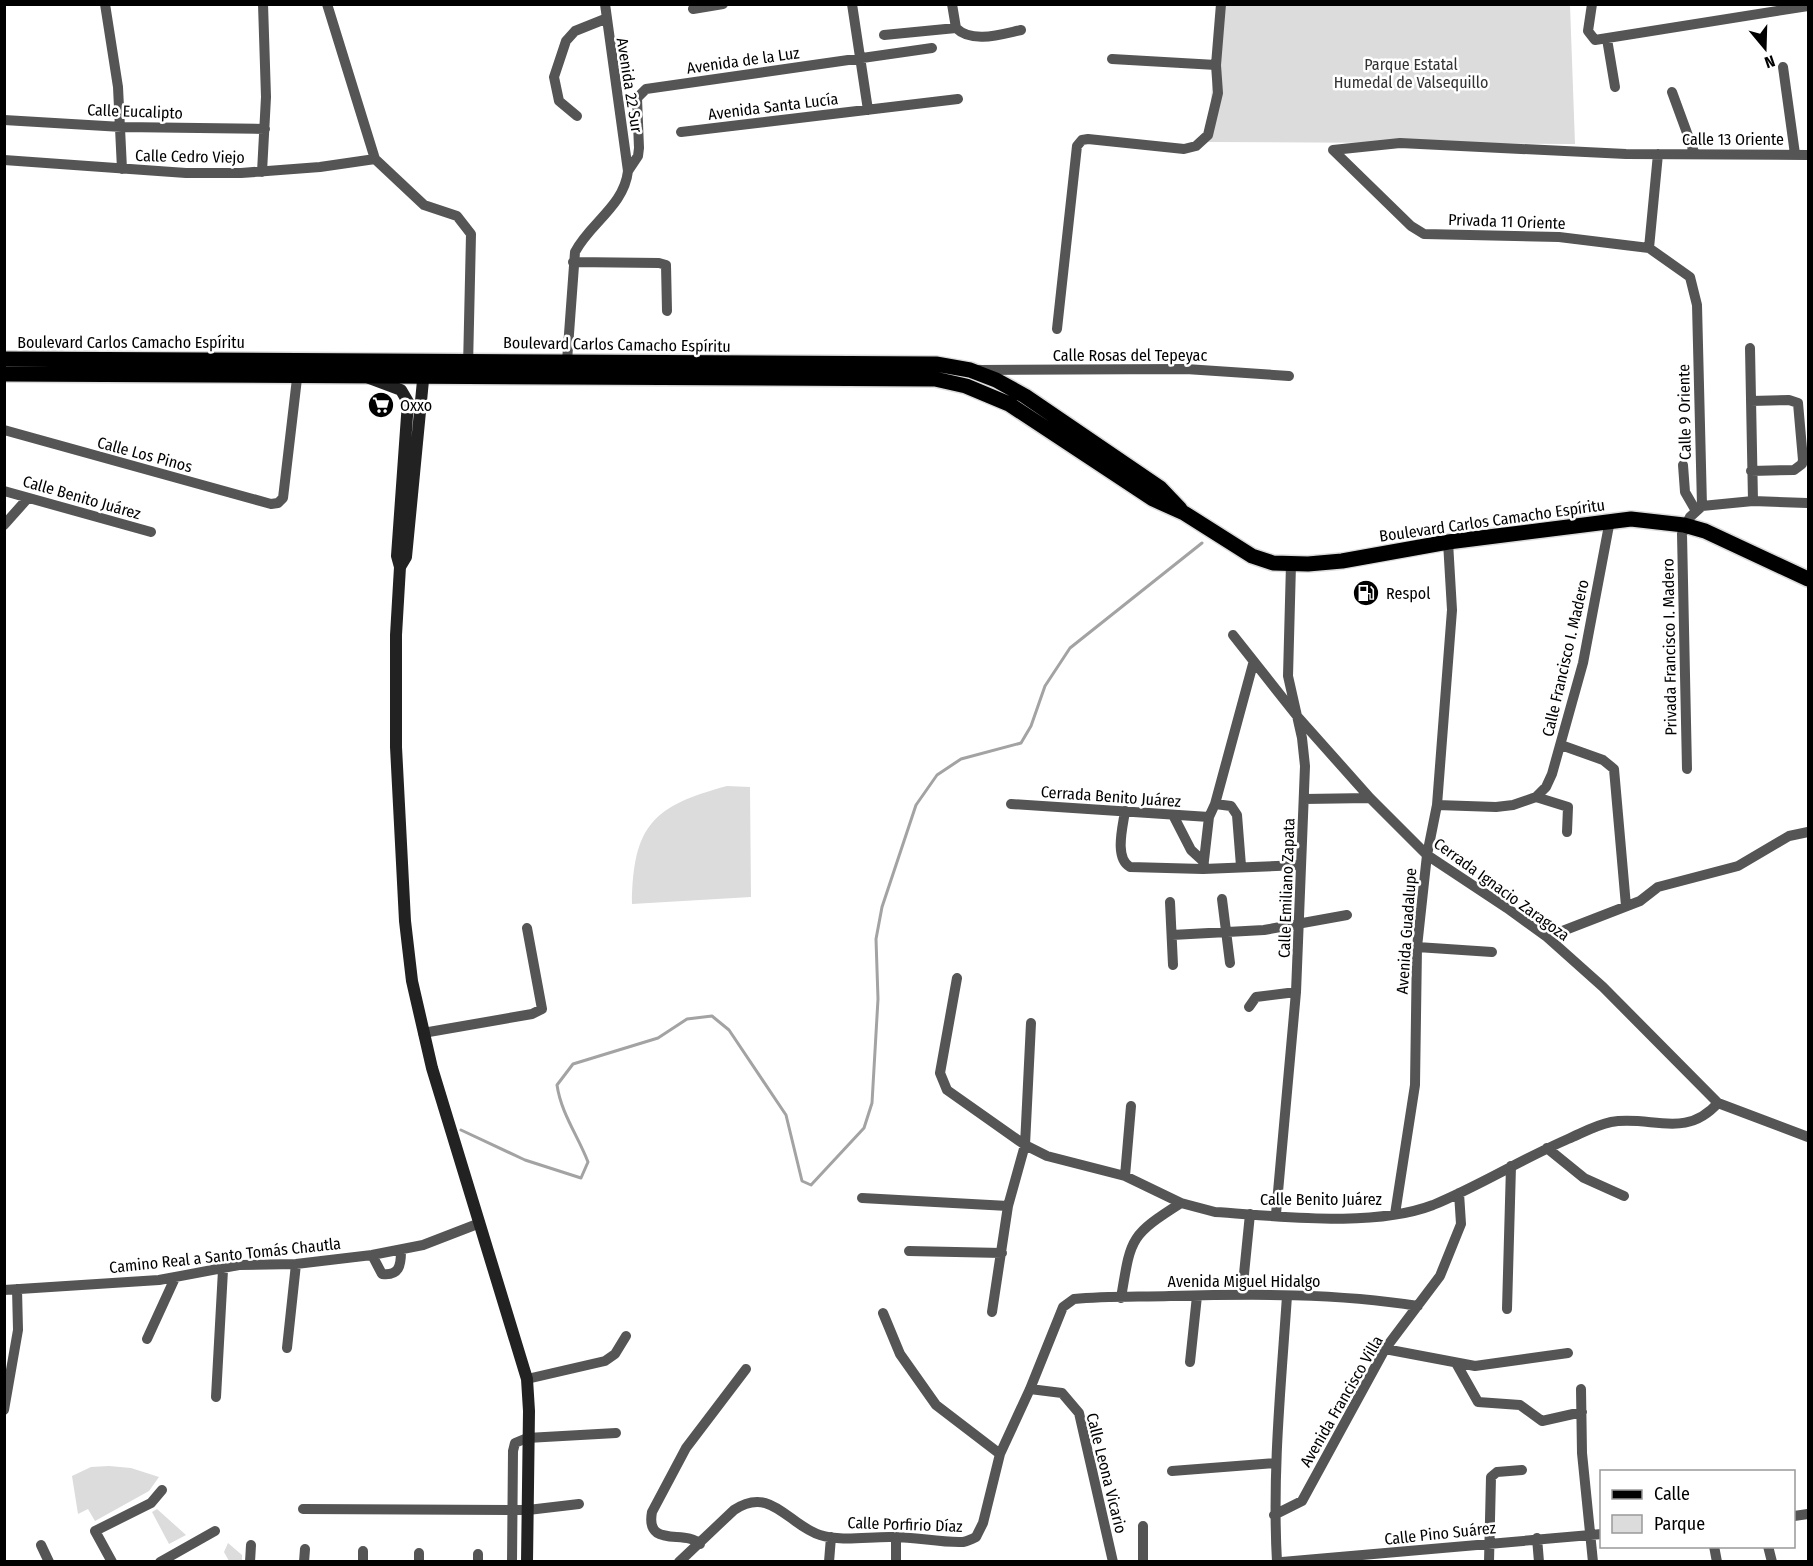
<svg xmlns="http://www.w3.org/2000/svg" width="1813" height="1566" font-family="'Fira Sans Condensed',sans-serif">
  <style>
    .green { fill: #dcdcdc }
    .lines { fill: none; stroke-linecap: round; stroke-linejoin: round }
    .stream { stroke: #a3a3a3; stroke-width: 3 }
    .primary-casing { stroke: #dbdbdb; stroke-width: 18 }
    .street { stroke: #555; stroke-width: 10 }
    .secondary { stroke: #222; stroke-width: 12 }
    .primary { stroke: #000; stroke-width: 15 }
    .labels { text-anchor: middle; stroke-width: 5; stroke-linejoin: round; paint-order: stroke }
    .street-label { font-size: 16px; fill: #000; stroke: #fff }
    .park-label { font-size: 16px; fill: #333; stroke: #fff }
    .poi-label { font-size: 16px; fill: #000; stroke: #fff; text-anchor: start }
  </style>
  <rect width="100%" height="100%" fill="#fff"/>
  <path class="green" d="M 1218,5 L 1570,5 L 1575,144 L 1208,142 Z
    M 727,786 L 750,787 L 751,897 L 632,904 C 633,825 653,806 727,786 Z
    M 109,1466 L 131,1468 L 159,1477 L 149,1491 L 95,1521 L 88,1509 L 78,1514 L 72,1476 L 91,1467 Z
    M 157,1509 L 186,1535 L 169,1544 L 152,1512 Z
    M 228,1543 L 242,1555 L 242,1561 L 229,1561 L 224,1552 Z"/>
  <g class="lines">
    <path class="stream" d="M 461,1130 L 525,1160 L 581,1178 L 588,1162 C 578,1136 561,1113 557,1085 L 573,1064 L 658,1038 L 687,1019 L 712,1016 L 729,1030 L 786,1115 L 802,1181 L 811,1185 L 864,1128 L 872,1103 L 878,999 L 876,939 L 882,907 L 916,805 L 937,775 L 961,759 L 1021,743 L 1031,726 L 1045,686 L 1070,648 L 1202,543"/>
    <g class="primary-casing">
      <path id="primary" d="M 4,359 L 936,364 L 970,370 L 996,380 L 1025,396 L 1160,488 L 1180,509
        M 4,374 L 935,379 L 966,386 L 1009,404 L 1153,499 L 1184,513 L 1252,556 L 1273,563 L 1308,564 L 1342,561 L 1448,542 L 1631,519 L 1684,525 L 1705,531 L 1808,579"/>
    </g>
    <path class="street" d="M 105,4 L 118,87 L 122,169
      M 327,4 L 375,159 L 424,205 L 457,216 L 471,234 L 468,367
      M 852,4 L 868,110
      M 952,4 L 956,28
      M 1592,4 L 1588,31 L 1595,40 L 1808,6
      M 693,9 L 723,4
      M 956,28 C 972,44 1002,34 1021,30
      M 884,35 L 956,28
      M 1607,39 L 1615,87
      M 1112,59 L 1216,65
      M 1783,67 L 1795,154
      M 1672,92 L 1694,152
      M 577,116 L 559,101 L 554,77 L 566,41 L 575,31 L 605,19
      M 4,120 L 122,127 L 265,129
      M 681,132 L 958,99
      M 4,160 L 186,173 L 241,173 L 320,167 L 375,159
      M 628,171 L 638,156 L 639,148 L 637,98 L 646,89 L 932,48
      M 262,172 L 266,97 L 263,4
      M 1649,248 L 1658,154
      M 573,262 L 659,263 L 666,265 L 667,311
      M 1057,329 L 1077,146 L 1082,140 L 1088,139 L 1184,149 L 1196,146 L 1208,135 L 1218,93 L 1216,65 L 1221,4
      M 1750,348 L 1753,501
      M 567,361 L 575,252 C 590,223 624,206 628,171 L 605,4
      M 979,370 L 1186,369 L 1289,376
      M 1751,401 L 1789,400 L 1798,403 L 1803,460 L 1802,464 L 1794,470 L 1751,471
      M 4,430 L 271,504 L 278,503 L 283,498 L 298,370
      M 1683,465 L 1685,492 L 1696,511
      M 4,491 L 151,532
      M 1702,506 L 1753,501 L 1807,503
      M 4,525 L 28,498
      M 1233,635 L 1297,716 L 1370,798 L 1427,855 L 1507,908 L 1547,937 L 1603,987 L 1718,1103
      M 1561,745 L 1603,760 L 1614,769 L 1626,906
      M 1687,769 L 1682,534 L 1690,517 L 1702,506 L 1697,305 L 1690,277 L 1649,248 L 1559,237 L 1424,234 L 1411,226 L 1333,150 L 1400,143 L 1626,154 L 1808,155
      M 1536,797 L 1546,787 L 1552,774 L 1583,663 L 1610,520
      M 1304,799 L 1370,798
      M 1011,804 L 1209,817
      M 1215,804 L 1231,806 L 1237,815 L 1241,866
      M 1437,805 L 1496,807 L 1513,805 L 1536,797 L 1568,807 L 1567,832
      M 1125,811 C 1123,826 1114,858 1130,867 L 1203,869 L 1301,865
      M 1173,815 L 1191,850 L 1203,861
      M 1203,869 L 1209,817 L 1215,804 L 1253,664
      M 1222,899 L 1230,963
      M 1170,902 L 1173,965
      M 1172,935 L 1264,930 L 1347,915
      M 1547,937 L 1640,901 L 1658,887 L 1738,866 L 1789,836 L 1808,832
      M 1417,947 L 1492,952
      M 957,978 L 940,1073 L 947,1090 L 1025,1145 L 1047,1156 L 1125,1176 L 1181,1203 L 1215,1212 C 1279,1216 1373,1228 1433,1205 C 1479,1186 1522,1159 1568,1139 C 1582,1133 1596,1125 1611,1122 C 1651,1115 1685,1140 1718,1103 L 1808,1137
      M 1249,1007 L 1256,997 L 1296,992
      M 423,1033 L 532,1014 L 542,1009 L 527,928
      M 1547,1148 L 1584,1178 L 1624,1196
      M 1125,1176 L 1131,1106
      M 862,1198 L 1008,1206
      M 1276,1214 L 1296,992 L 1305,766 L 1302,738 L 1288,676 L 1291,564
      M 1395,1214 L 1415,1085 L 1417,947 L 1427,855 L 1437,805 L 1452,610 L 1448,542
      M 909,1251 L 1002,1253
      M 372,1255 L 382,1274 C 399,1276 401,1266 401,1251
      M 4,1290 L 159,1280 L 239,1265 L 296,1264 L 372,1255 L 423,1245 L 480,1223
      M 1242,1294 L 1250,1214
      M 1121,1298 C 1131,1238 1129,1236 1181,1203
      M 1507,1309 L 1511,1166
      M 992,1312 L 1008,1206 L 1025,1145 L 1031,1023
      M 883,1313 L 900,1354 L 936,1405 L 1000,1454
      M 147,1339 L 175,1278
      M 287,1348 L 296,1264
      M 1385,1349 L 1475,1366 L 1568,1353
      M 1190,1362 L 1197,1296
      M 1456,1363 L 1478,1402 L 1520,1405 L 1542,1421 L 1582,1412
      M 527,1379 L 605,1361 L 615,1354 L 626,1336
      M 1030,1389 L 1062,1393 L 1079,1413 L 1113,1562
      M 1581,1389 L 1582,1453 L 1593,1562
      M 216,1397 L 223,1270
      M 4,1410 L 18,1330 L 17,1289
      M 1172,1471 L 1276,1463
      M 303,1509 L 528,1510 L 579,1504
      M 1274,1515 L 1302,1501 L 1385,1349 L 1440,1276 L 1461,1224 L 1459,1193
      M 1794,1516 L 1808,1514
      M 1143,1526 L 1143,1562
      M 1537,1538 L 1539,1562
      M 700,1544 C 686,1529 645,1549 652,1512 L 686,1448 L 746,1369
      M 41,1545 L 49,1562
      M 1714,1546 L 1717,1562
      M 1768,1546 L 1772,1562
      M 419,1553 L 419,1562
      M 112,1562 L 95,1531 L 151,1503 L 162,1490
      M 160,1562 L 215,1531
      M 250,1562 L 251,1545
      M 304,1562 L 305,1549
      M 363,1562 L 363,1551
      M 478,1562 L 478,1554
      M 512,1562 L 513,1451 L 515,1443 L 527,1438 L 616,1433
      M 679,1562 L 734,1510 C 771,1485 788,1525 820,1535 C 842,1542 871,1536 894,1537 C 917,1537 941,1543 963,1542 C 968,1541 972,1539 976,1537 L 983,1523 L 1000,1454 L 1030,1389 L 1063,1307 L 1074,1299 C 1106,1296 1139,1297 1170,1296 C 1253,1294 1336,1293 1418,1306
      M 829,1562 L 831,1537
      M 896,1562 L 896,1537
      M 1277,1562 C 1272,1473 1281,1385 1287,1296
      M 1282,1562 L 1602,1534
      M 1489,1562 L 1491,1477 L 1497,1472 L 1522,1470"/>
    <path class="secondary" d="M 369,378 L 401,390 L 408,402 L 397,556 L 400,567 L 396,635 L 396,747 L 405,921 L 412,981 L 432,1068 L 527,1379 L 529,1411 L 527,1562
      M 400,567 L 406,557 L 424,370"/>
    <use href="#primary" class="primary"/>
  </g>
  <defs>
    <g id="supermarket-disc" transform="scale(1.35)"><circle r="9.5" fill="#000" stroke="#fff"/><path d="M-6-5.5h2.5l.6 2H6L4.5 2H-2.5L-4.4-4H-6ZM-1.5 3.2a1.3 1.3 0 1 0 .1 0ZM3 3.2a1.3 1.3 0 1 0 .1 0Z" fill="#fff"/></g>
    <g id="fuel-disc" transform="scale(1.35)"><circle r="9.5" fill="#000" stroke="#fff"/><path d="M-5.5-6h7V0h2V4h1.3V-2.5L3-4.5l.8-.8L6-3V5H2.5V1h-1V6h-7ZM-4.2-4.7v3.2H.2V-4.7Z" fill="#fff"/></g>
  </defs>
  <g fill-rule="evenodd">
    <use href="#supermarket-disc" x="381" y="405"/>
    <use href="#fuel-disc" x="1366" y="593"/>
  </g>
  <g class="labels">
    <g class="street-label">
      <text transform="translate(743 60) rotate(-8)" y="6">Avenida de la Luz</text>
      <text transform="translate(630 85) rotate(81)" y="6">Avenida 22 Sur</text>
      <text transform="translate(773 106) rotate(-7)" y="6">Avenida Santa Lucía</text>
      <text transform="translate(135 111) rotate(2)" y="6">Calle Eucalipto</text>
      <text x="1733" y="145">Calle 13 Oriente</text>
      <text transform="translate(190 156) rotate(1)" y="6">Calle Cedro Viejo</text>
      <text transform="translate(1507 221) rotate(2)" y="6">Privada 11 Oriente</text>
      <text x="131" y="348">Boulevard Carlos Camacho Espíritu</text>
      <text transform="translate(617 344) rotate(1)" y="6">Boulevard Carlos Camacho Espíritu</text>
      <text x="1130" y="361">Calle Rosas del Tepeyac</text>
      <text transform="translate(1684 412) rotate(-91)" y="6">Calle 9 Oriente</text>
      <text transform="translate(145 454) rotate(15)" y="6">Calle Los Pinos</text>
      <text transform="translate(82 497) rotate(16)" y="6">Calle Benito Juárez</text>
      <text transform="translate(1492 520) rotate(-8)" y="6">Boulevard Carlos Camacho Espíritu</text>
      <text transform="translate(1669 647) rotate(-91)" y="6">Privada Francisco I. Madero</text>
      <text transform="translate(1565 658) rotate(-77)" y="6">Calle Francisco I. Madero</text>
      <text transform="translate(1111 796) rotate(4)" y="6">Cerrada Benito Juárez</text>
      <text transform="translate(1286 888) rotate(-88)" y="6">Calle Emiliano Zapata</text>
      <text transform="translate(1502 889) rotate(36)" y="6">Cerrada Ignacio Zaragoza</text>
      <text transform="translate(1406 931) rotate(-86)" y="6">Avenida Guadalupe</text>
      <text x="1321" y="1205">Calle Benito Juárez</text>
      <text transform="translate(225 1255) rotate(-6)" y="6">Camino Real a Santo Tomás Chautla</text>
      <text x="1244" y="1287">Avenida Miguel Hidalgo</text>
      <text transform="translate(1341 1401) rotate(-60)" y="6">Avenida Francisco Villa</text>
      <text transform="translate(1107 1473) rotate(76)" y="6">Calle Leona Vicario</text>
      <text transform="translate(905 1524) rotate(2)" y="6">Calle Porfirio Díaz</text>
      <text transform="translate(1440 1533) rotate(-6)" y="6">Calle Pino Suárez</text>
    </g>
    <g class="park-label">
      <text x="1411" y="70">Parque Estatal<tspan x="1411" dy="18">Humedal de Valsequillo</tspan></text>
    </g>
    <g class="poi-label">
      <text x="400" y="411">Oxxo</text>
      <text x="1386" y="599">Respol</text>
    </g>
  </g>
  <rect width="1813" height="1566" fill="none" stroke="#000000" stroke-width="12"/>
  <rect x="1600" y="1470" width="195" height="78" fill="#ffffff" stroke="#999999" stroke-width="1.5"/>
  <rect x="1612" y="1490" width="30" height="9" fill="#000000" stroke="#999999" stroke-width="1.5"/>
  <text x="1654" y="1500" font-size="18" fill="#000000">Calle</text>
  <rect x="1612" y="1515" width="30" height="18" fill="#dcdcdc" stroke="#999999" stroke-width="1.5"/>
  <text x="1654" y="1530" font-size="18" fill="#000000">Parque</text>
  <g transform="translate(1765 48) rotate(161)" stroke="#ffffff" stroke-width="4.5" paint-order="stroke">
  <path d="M0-4.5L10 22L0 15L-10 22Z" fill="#000000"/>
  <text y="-9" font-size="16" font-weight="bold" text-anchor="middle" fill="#000000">N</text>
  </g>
</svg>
